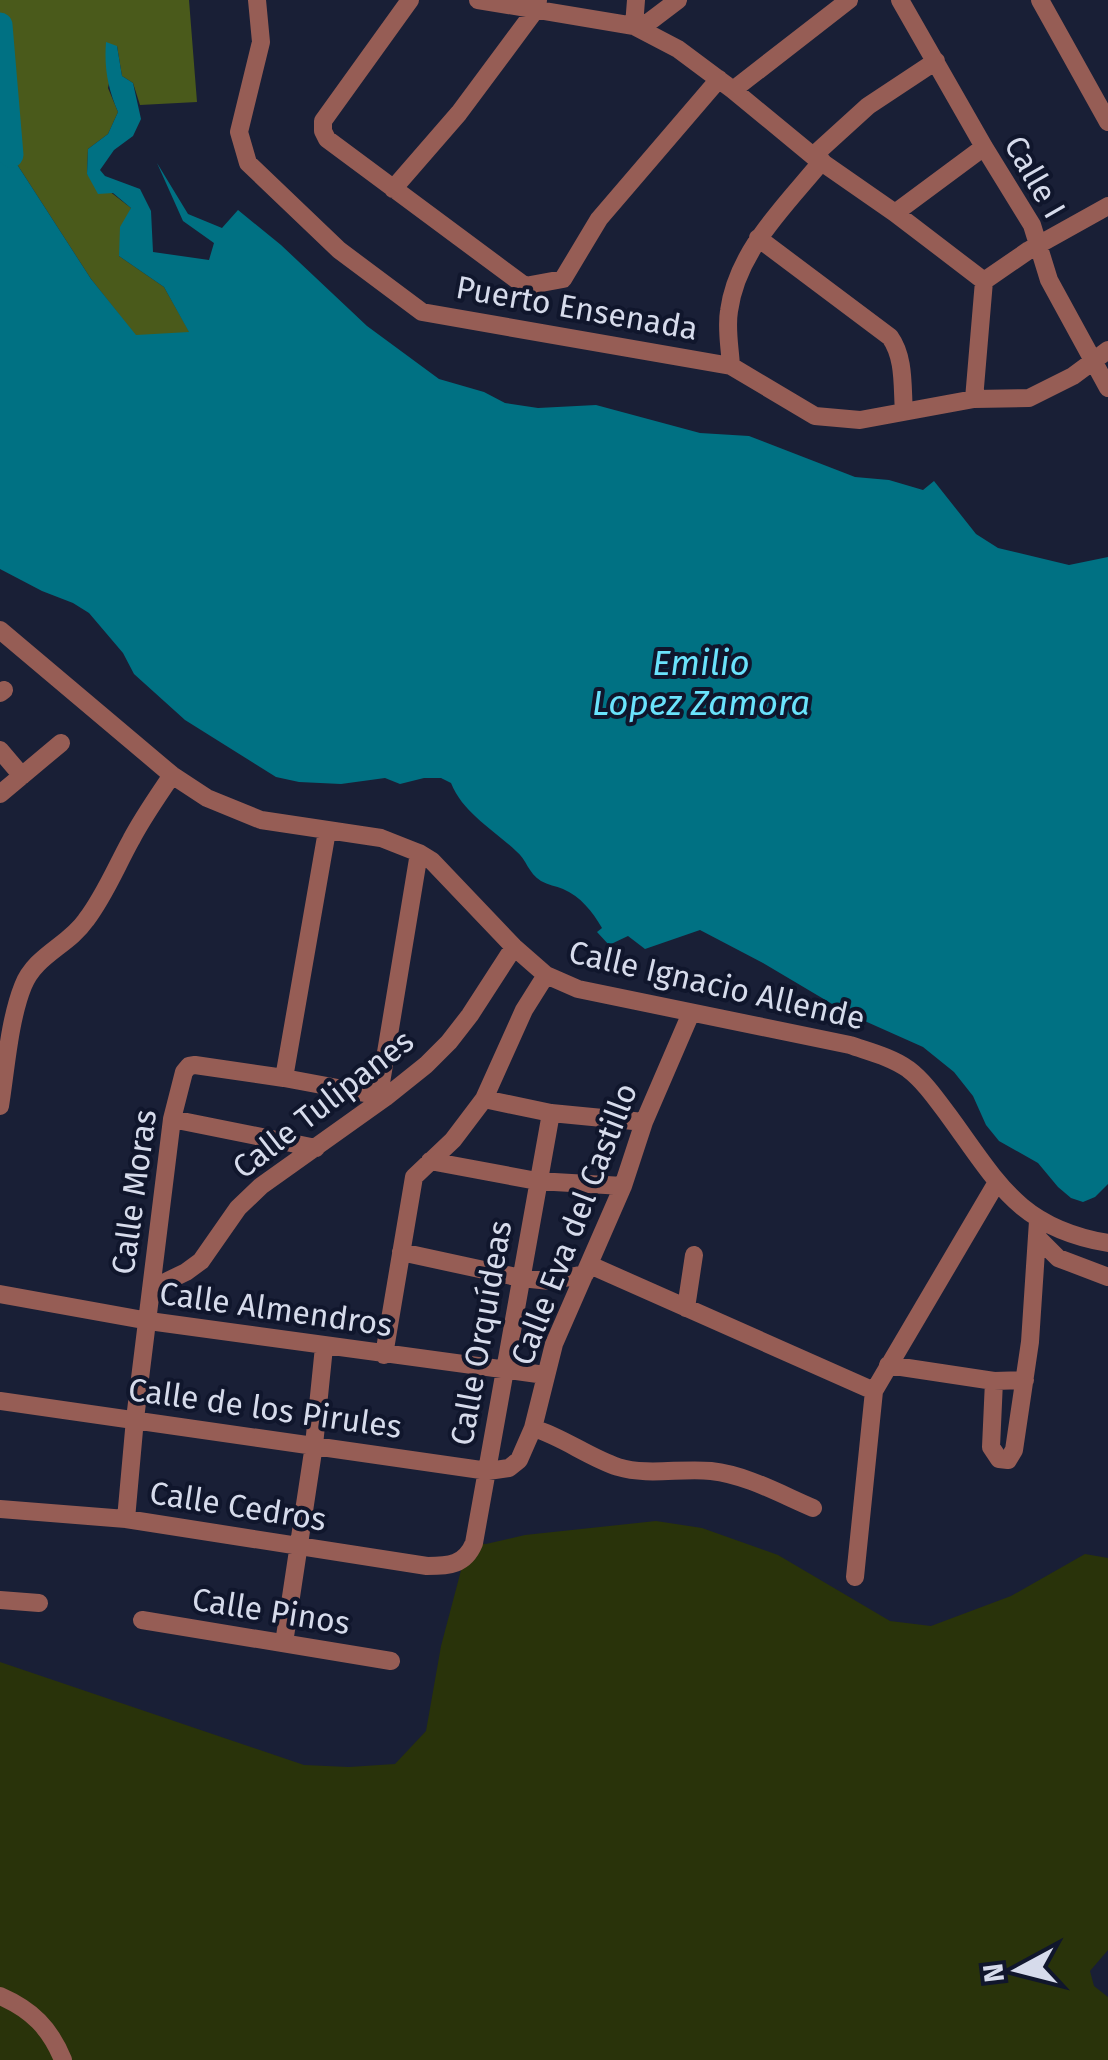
<svg xmlns="http://www.w3.org/2000/svg" width="1108" height="2060" font-family="'Fira Sans',sans-serif">
  <style>
    .green { fill: #29330a }
    .forest { fill: #4a5a1b }
    .water { fill: #007183 }
    .lines { fill: none; stroke-linecap: round; stroke-linejoin: round }
    .river { stroke: #007183; stroke-width: 25 }
    .minor { stroke: #965d55; stroke-width: 18 }
    .labels { text-anchor: middle; stroke-width: 8; stroke-linejoin: round; paint-order: stroke }
    .street-label { font-size: 32px; fill: #d6dbeb; stroke: #10162c }
    .water-label { font-size: 35px; font-style: italic; fill: #6ae3fc; stroke: #10162c }
  </style>
  <rect width="100%" height="100%" fill="#191f36"/>
  <path class="green" d="M 656,1521 L 702,1528 L 778,1555 L 890,1621 L 931,1626 L 1011,1596 L 1085,1554 L 1108,1558 L 1108,1950 L 1090,1971 L 1094,1986 L 1108,1997 L 1108,2060 L 0,2060 L 0,1662 L 304,1765 L 349,1767 L 395,1764 L 426,1731 L 441,1646 L 464,1559 L 474,1543 L 486,1544 L 525,1535 Z"/>
  <path class="forest" d="M 0,0 L 189,0 L 197,102 L 140,105 L 133,83 L 122,76 L 117,46 L 108,88 L 118,112 L 108,134 L 88,149 L 87,174 L 131,208 L 119,256 L 164,287 L 190,333 L 136,336 L 91,279 L 11,155 L 0,127 Z"/>
  <path class="water" d="M 106,42 L 117,46 L 122,76 L 133,83 L 141,119 L 133,136 L 114,150 L 100,170 L 105,176 L 140,189 L 151,211 L 153,252 L 209,260 L 214,243 L 183,221 L 157,163 L 188,214 L 222,228 L 238,210 L 281,245 L 367,326 L 439,379 L 484,392 L 505,403 L 538,408 L 596,405 L 700,433 L 749,436 L 855,477 L 889,480 L 923,490 L 934,481 L 976,534 L 998,548 L 1069,565 L 1108,557 L 1108,1184 L 1095,1197 L 1083,1202 L 1071,1198 L 1058,1187 L 1038,1163 L 999,1141 L 986,1125 L 973,1096 L 954,1072 L 923,1047 L 849,1014 L 763,963 L 700,930 L 645,949 L 628,936 L 609,945 L 597,932 L 602,928 C 592,911 581,897 563,889 C 556,886 548,885 541,881 C 528,873 527,860 516,851 C 493,829 463,813 451,783 L 441,778 L 424,778 L 400,784 L 385,778 L 341,784 L 299,782 L 276,777 L 185,720 L 134,674 L 123,653 L 89,613 L 73,603 L 42,591 L 0,569 L 0,127 L 11,155 L 91,279 L 136,335 L 189,332 L 164,287 L 119,256 L 120,227 L 131,208 L 113,193 L 98,194 L 87,174 L 88,149 L 108,134 L 118,112 C 108,88 104,69 106,42 Z"/>
  <g class="lines">
    <path class="river" d="M 0,25 L 11,155"/>
    <path class="minor" d="M 257,0 L 261,42 L 239,132 L 248,163 L 339,250 L 422,312 L 731,366 L 815,416 L 860,420 L 974,399 L 1029,398 L 1073,376 L 1108,350
      M 410,0 L 323,121 L 323,131 L 327,139 L 525,286 L 563,279 L 599,219 L 719,79
      M 478,0 L 634,26 L 678,49 L 733,90 L 813,156 L 895,213 L 984,281
      M 900,0 L 984,147 L 1032,225 L 1049,280 L 1108,388
      M 1040,0 L 1108,122
      M 634,26 L 649,22 L 678,0
      M 634,26 L 636,0
      M 733,90 L 849,0
      M 813,156 L 868,106 L 936,61
      M 393,189 L 459,113 L 537,8 L 538,0
      M 895,213 L 984,147
      M 758,238 L 890,337 C 905,358 902,387 904,412
      M 984,281 L 1029,250 L 1108,206
      M 731,366 C 730,348 726,329 729,311 C 737,251 785,206 822,161
      M 974,399 L 984,281
      M 0,630 L 172,775 L 207,798 L 261,820 L 381,838 L 419,853 L 432,861 L 514,947 L 546,975 L 578,989 L 850,1045 C 870,1052 891,1057 908,1069 C 924,1081 937,1100 949,1116 C 998,1183 1019,1228 1108,1243
      M 0,693 L 4,690
      M 0,750 L 22,776
      M 0,794 L 61,743
      M 284,1078 L 327,831
      M 379,1095 L 419,853
      M 484,1099 L 551,1113 L 644,1122
      M 0,1106 C 6,1069 9,1021 23,986 C 35,955 68,946 86,920 C 105,895 116,867 131,840 C 143,817 158,796 172,775
      M 172,1119 L 316,1148
      M 430,1161 L 537,1181 L 623,1186
      M 1037,1237 L 1058,1258 L 1108,1277
      M 401,1252 L 521,1278 L 550,1281 L 585,1274
      M 590,1265 L 874,1391
      M 151,1289 L 186,1272 L 201,1261 L 238,1208 L 261,1186 L 386,1097 L 426,1065 L 449,1042 L 470,1015 L 514,947
      M 0,1294 L 149,1321 L 545,1375
      M 686,1308 L 694,1255
      M 384,1355 L 414,1177 L 453,1140 L 484,1099 L 524,1010 L 546,975
      M 888,1365 L 994,1381 L 1025,1380
      M 994,1381 L 991,1447 L 999,1459 L 1008,1460 L 1014,1450 L 1030,1342 L 1038,1221
      M 0,1401 L 488,1471 L 509,1468 L 519,1460 L 533,1428 L 554,1344 L 623,1186 L 644,1122 L 691,1013
      M 533,1428 C 563,1437 588,1457 618,1467 C 648,1476 680,1468 711,1471 C 747,1475 780,1494 813,1508
      M 0,1509 L 126,1519 L 427,1566 C 449,1566 465,1565 474,1543 L 551,1113
      M 126,1519 L 135,1419 L 172,1119 L 184,1072 L 189,1066 L 195,1065 L 284,1078 L 386,1097
      M 855,1577 L 874,1391 L 997,1182
      M 0,1600 L 39,1603
      M 142,1620 L 391,1661
      M 284,1643 L 314,1445 L 324,1347
      M 0,1996 C 32,2010 50,2028 63,2060"/>
  </g>
  <g class="labels">
    <g class="street-label">
      <text transform="translate(1035 177) rotate(60)" y="11">Calle I</text>
      <text transform="translate(577 308) rotate(10)" y="11">Puerto Ensenada</text>
      <text transform="translate(717 985) rotate(13)" y="11">Calle Ignacio Allende</text>
      <text transform="translate(323 1104) rotate(-38)" y="11">Calle Tulipanes</text>
      <text transform="translate(134 1192) rotate(-82)" y="11">Calle Moras</text>
      <text transform="translate(574 1224) rotate(-69)" y="11">Calle Eva del Castillo</text>
      <text transform="translate(276 1309) rotate(8)" y="11">Calle Almendros</text>
      <text transform="translate(481 1333) rotate(-80)" y="11">Calle Orquídeas</text>
      <text transform="translate(265 1408) rotate(8)" y="11">Calle de los Pirules</text>
      <text transform="translate(238 1506) rotate(9)" y="11">Calle Cedros</text>
      <text transform="translate(271 1611) rotate(9)" y="11">Calle Pinos</text>
    </g>
    <g class="water-label">
      <text x="701" y="675">Emilio<tspan x="701" dy="40">Lopez Zamora</tspan></text>
    </g>
  </g>
  <g transform="translate(1018 1970) rotate(263)" stroke="#10162c" stroke-width="8" paint-order="stroke">
  <path d="M0-8L18 38L0 25L-18 38Z" fill="#d6dbeb"/>
  <text y="-15" font-size="28" font-weight="bold" text-anchor="middle" fill="#d6dbeb">N</text>
  </g>
</svg>
